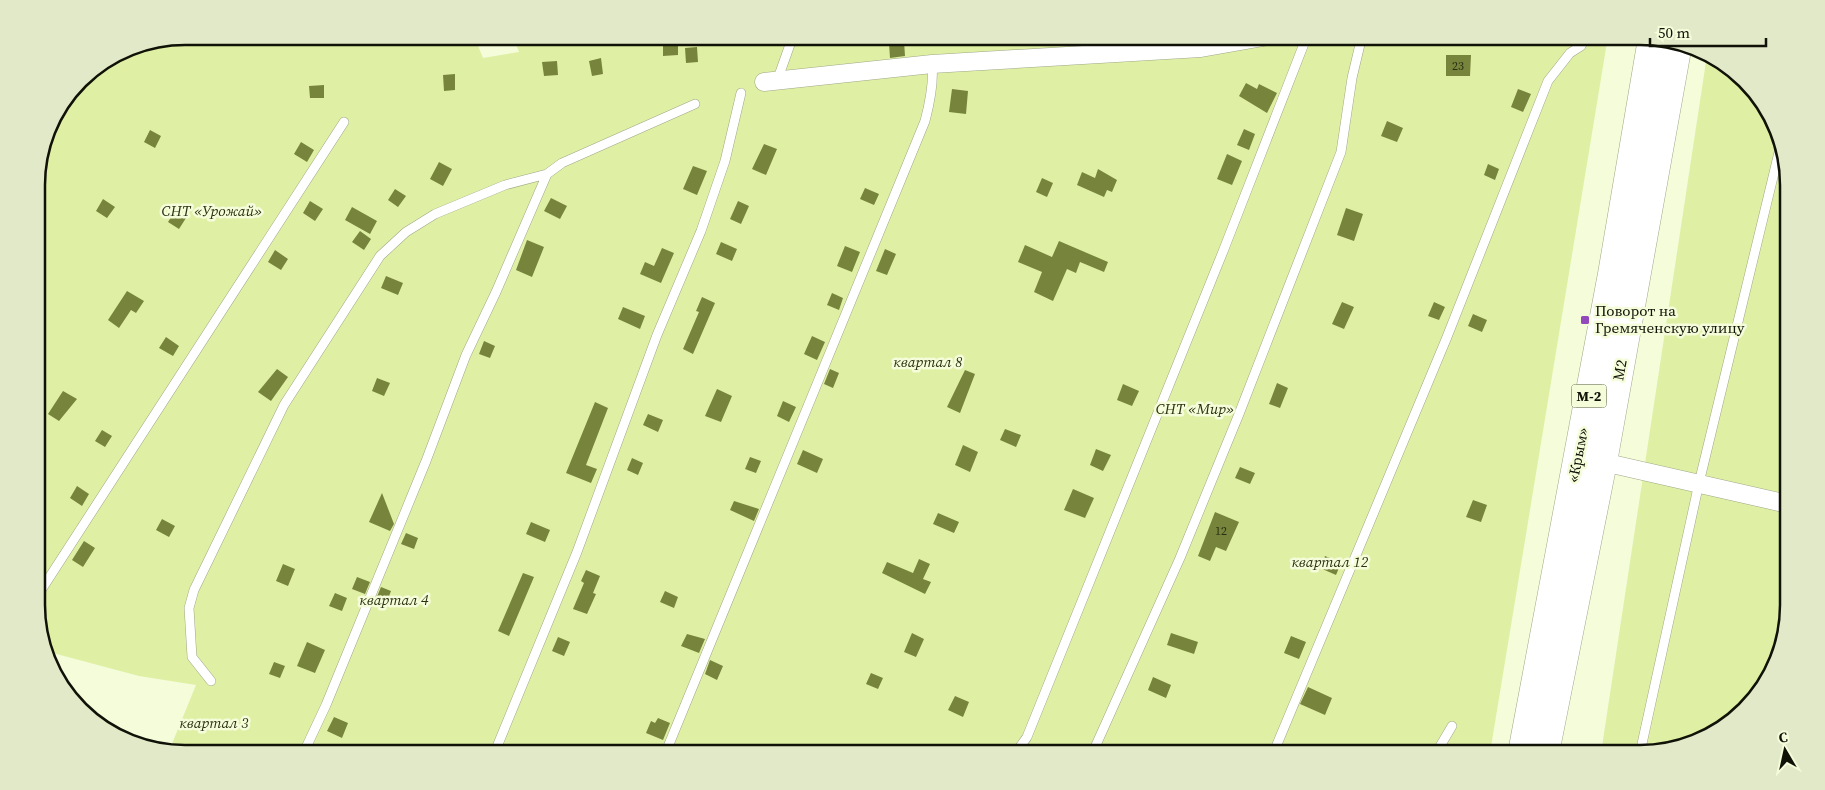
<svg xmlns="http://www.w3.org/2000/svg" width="1825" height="790" font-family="'Source Serif 4',serif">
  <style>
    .green { fill: #dff0a5 }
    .building { fill: #76853b }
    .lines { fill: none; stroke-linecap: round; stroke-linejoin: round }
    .lane-casing { stroke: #9fa786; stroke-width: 10 }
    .street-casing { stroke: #9fa786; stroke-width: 19 }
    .highway-casing { stroke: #9fa786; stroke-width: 29 }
    .lane { stroke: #fff; stroke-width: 9 }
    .street { stroke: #fff; stroke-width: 18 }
    .highway { stroke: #fff; stroke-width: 28 }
    .poi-dot { fill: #9149bc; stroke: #f4fcda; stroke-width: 2 }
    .labels { text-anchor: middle; stroke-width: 5; stroke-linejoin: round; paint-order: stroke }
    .number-label { font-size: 12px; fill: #2a2f14 }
    .shield { fill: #f4fcda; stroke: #545846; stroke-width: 1 }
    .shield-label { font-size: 14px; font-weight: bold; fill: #101207 }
    .park-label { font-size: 15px; font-style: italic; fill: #2c3211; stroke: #f4fcda }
    .poi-label { font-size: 15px; fill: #101207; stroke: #f4fcda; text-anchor: start }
    .street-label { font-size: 15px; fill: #101207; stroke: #f4fcda }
    .rim { fill: none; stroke: #101207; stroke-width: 2.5 }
  </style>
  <rect width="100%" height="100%" fill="#f4fcda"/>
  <path class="green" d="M 185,36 L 474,36 L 483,58 L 519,52 L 513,36 L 534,36 L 537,43 L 548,41 L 554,36 L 1608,36 L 1490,753 L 185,754 L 169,751 L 196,685 L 139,676 L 49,652 L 38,625 L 37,175 L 51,119 L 87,73 L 128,47 Z
    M 1707,55 L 1758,94 L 1787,165 L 1789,605 L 1778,662 L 1730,723 L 1688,746 L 1649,753 L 1601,753 Z"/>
  <path class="building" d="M 904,41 L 905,56 L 890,58 L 889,43 Z
    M 678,43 L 678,55 L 663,56 L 663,44 Z
    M 697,47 L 698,62 L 686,63 L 685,48 Z
    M 1446,55 L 1471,55 L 1470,76 L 1446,76 Z
    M 601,58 L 603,74 L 592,76 L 589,61 Z
    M 557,61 L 558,75 L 544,76 L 542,62 Z
    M 455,74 L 455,90 L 444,91 L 443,75 Z
    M 1246,83 L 1257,89 L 1259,84 L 1277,93 L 1267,113 L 1239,96 Z
    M 324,85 L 324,98 L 310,98 L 309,86 Z
    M 952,89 L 968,91 L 966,114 L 949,112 Z
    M 1518,89 L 1531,94 L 1523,112 L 1511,107 Z
    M 1387,121 L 1403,128 L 1397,142 L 1381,136 Z
    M 1244,129 L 1255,134 L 1249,150 L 1237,145 Z
    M 150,130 L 161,136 L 155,148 L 144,142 Z
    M 301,142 L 314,150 L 307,162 L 294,154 Z
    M 764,144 L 777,149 L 766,175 L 752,169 Z
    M 1227,154 L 1242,161 L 1232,185 L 1217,179 Z
    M 439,162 L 452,169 L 443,186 L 430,179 Z
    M 1488,164 L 1499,169 L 1495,180 L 1484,175 Z
    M 693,166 L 707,171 L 697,195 L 683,189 Z
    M 1098,169 L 1117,180 L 1112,192 L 1107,190 L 1104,197 L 1077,185 L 1082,172 L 1095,178 Z
    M 1042,178 L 1053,183 L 1047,197 L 1036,192 Z
    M 865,188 L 879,194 L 874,205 L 860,199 Z
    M 395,189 L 406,196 L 398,207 L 388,200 Z
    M 551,198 L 567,206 L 560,219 L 544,211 Z
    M 103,199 L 115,207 L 107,218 L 96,211 Z
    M 310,201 L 323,209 L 315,221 L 303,213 Z
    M 738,201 L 749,206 L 741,224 L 730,219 Z
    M 352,207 L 377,221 L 370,234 L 345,220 Z
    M 1346,208 L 1363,214 L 1354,241 L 1337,235 Z
    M 175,211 L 186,218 L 179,229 L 168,222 Z
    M 360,231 L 371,239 L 364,250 L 352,242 Z
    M 527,240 L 544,247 L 532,277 L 516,270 Z
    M 1059,241 L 1108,262 L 1104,272 L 1080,262 L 1076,273 L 1067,269 L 1053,301 L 1034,292 L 1042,272 L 1018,262 L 1025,245 L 1052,257 Z
    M 721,242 L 737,249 L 732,261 L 716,254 Z
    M 845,246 L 860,252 L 852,272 L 837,266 Z
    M 662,248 L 674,253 L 661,283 L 640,274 L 645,262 L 654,266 Z
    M 885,249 L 896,254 L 887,275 L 876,271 Z
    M 275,250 L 288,259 L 281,270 L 268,262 Z
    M 386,276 L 403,283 L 398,295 L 381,288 Z
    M 127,291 L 144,301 L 136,313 L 131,310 L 119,328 L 108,320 Z
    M 832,293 L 843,298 L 839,310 L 827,305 Z
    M 702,297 L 715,303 L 693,354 L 683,349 L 699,312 L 696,311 Z
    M 1342,302 L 1354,307 L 1344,329 L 1332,324 Z
    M 1434,302 L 1445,307 L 1439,320 L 1428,316 Z
    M 623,307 L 645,316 L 640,329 L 618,319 Z
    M 1473,314 L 1487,320 L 1482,332 L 1468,326 Z
    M 812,336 L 825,342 L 817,360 L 804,354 Z
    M 166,337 L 179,346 L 173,356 L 159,348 Z
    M 484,341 L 495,346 L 490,358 L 479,354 Z
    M 277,369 L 288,377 L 271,401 L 258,392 Z
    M 830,369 L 839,373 L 833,388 L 824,384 Z
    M 965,370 L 975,374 L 960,413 L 947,407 Z
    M 377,378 L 390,383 L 384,396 L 372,391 Z
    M 1277,383 L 1288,388 L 1280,408 L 1269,404 Z
    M 1123,384 L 1139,391 L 1132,406 L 1117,400 Z
    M 717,389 L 732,396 L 721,422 L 705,416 Z
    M 63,391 L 77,399 L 59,421 L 48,414 Z
    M 783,401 L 796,407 L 789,422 L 777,416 Z
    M 595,402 L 608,408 L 586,465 L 597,469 L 591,483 L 566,473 Z
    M 648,414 L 663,420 L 658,432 L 643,425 Z
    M 1005,429 L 1021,435 L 1016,447 L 1000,440 Z
    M 102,430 L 112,436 L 105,447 L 95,441 Z
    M 963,445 L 978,452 L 970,472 L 955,465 Z
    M 1096,449 L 1111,455 L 1103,471 L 1090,465 Z
    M 803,450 L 823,459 L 817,473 L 797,464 Z
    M 750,457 L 761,461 L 756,473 L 745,469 Z
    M 632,458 L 643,463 L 638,475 L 627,470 Z
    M 1240,467 L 1255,473 L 1250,484 L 1235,478 Z
    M 77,486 L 89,494 L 82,506 L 70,498 Z
    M 1073,489 L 1094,498 L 1085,518 L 1064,510 Z
    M 382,493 L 394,524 L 390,531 L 369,522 Z
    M 1473,500 L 1487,505 L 1481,522 L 1466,517 Z
    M 734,501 L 759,509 L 754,521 L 730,510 Z
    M 1215,512 L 1239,522 L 1226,551 L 1216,547 L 1210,561 L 1198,556 Z
    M 938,513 L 959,522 L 954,533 L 933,524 Z
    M 162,519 L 175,526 L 169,537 L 156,530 Z
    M 531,522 L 550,530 L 545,542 L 526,534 Z
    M 406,533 L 418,538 L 414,549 L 401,544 Z
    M 84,541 L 95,548 L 83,567 L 72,560 Z
    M 1325,556 L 1341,563 L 1336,575 L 1320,568 Z
    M 919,559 L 930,564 L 923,579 L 931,582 L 925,594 L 882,573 L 887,562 L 913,573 Z
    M 283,564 L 295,569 L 288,586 L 276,581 Z
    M 586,570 L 600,576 L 593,593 L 596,594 L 587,614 L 573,609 L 584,583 L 581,581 Z
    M 523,573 L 534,577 L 509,636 L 498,631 Z
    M 357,577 L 370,582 L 365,594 L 352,589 Z
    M 381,587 L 391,591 L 386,604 L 376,599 Z
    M 665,591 L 678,597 L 674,608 L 660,602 Z
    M 335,593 L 347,598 L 342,611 L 329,606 Z
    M 912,633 L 924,639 L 916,657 L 904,652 Z
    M 1171,633 L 1198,642 L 1194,654 L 1167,645 Z
    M 687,634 L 705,639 L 699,653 L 681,646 Z
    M 1291,636 L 1306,642 L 1299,659 L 1284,653 Z
    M 558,637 L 570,642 L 564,656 L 552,651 Z
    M 307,642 L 325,650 L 315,673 L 297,666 Z
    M 710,660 L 723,666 L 717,680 L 705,674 Z
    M 274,662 L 285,666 L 280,678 L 269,674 Z
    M 871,673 L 883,678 L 878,689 L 866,684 Z
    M 1153,677 L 1171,685 L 1166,698 L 1148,690 Z
    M 1308,687 L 1332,698 L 1325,715 L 1300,704 Z
    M 955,696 L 969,702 L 963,717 L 948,710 Z
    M 334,717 L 348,723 L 342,738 L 327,731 Z
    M 658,718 L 670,723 L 663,740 L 646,733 L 651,721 L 655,723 Z"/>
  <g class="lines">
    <g class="lane-casing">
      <path id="lane" d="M 777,81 L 793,36
        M 38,595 L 344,122
        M 211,681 L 192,657 L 189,608 L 194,590 L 284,405 L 380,256 L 406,232 L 435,214 L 505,185 L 547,174 L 562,163 L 695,104
        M 1436,753 L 1452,726
        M 1640,753 L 1699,483 L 1780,148
        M 303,754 L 326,705 L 426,461 L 466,355 L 496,292 L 547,174
        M 494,754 L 577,552 L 657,335 L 701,231 L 725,161 L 741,93
        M 665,754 L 925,121 C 930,102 934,83 932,64
        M 1015,754 L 1027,737 L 1224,249 L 1307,36
        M 1092,754 L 1180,558 L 1239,414 L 1341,152 L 1352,78 L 1362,36
        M 1273,754 L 1447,337 L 1548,81 L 1570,53 L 1581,46 L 1586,36"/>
    </g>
    <g class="street-casing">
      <path id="street" d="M 764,82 L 932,64 L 1201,48 L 1269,36
        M 1603,462 L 1788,504"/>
    </g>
    <g class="highway-casing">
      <path id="highway" d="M 1522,753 L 1612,274 L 1652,39
        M 1545,753 L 1603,462 L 1678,44"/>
    </g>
    <use href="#lane" class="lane"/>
    <use href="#street" class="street"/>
    <use href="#highway" class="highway"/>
  </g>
  <rect class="poi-dot" x="1580" y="315" width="10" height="10" rx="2.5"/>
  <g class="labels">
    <g class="number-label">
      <text x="1458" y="70">23</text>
      <text x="1221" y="535">12</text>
    </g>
    <rect class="shield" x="1571.5" y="384.5" width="35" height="23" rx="4"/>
    <g class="shield-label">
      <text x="1589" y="401">М-2</text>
    </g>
    <g class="park-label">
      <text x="212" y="216">СНТ «Урожай»</text>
      <text x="928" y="367">квартал 8</text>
      <text x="1195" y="414">СНТ «Мир»</text>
      <text x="1330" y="567">квартал 12</text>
      <text x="394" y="605">квартал 4</text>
      <text x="214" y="728">квартал 3</text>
    </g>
    <g class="poi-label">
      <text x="1595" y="316">Поворот на<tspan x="1595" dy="17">Гремяченскую улицу</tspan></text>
    </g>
    <g class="street-label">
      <text transform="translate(1620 370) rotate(-80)" y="5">М2</text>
      <text transform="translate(1578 455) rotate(-79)" y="5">«Крым»</text>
    </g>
  </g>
  <path d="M0 0H1825V790H0ZM185 45H1640A140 140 0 0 1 1780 185V605A140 140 0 0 1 1640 745H185A140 140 0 0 1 45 605V185A140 140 0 0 1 185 45Z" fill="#e2e9c9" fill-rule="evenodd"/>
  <path class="rim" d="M185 45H1640A140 140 0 0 1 1780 185V605A140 140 0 0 1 1640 745H185A140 140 0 0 1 45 605V185A140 140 0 0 1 185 45Z"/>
  <g transform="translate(1785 750) rotate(351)" stroke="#f4fcda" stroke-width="4" paint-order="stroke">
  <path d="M0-4L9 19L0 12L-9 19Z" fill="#101207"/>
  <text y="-8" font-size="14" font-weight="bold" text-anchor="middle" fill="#101207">С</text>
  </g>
  <path d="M1650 38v8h116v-8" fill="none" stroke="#101207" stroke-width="2.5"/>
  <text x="1658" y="38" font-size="15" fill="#101207" stroke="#f4fcda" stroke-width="4" paint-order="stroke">50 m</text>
</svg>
